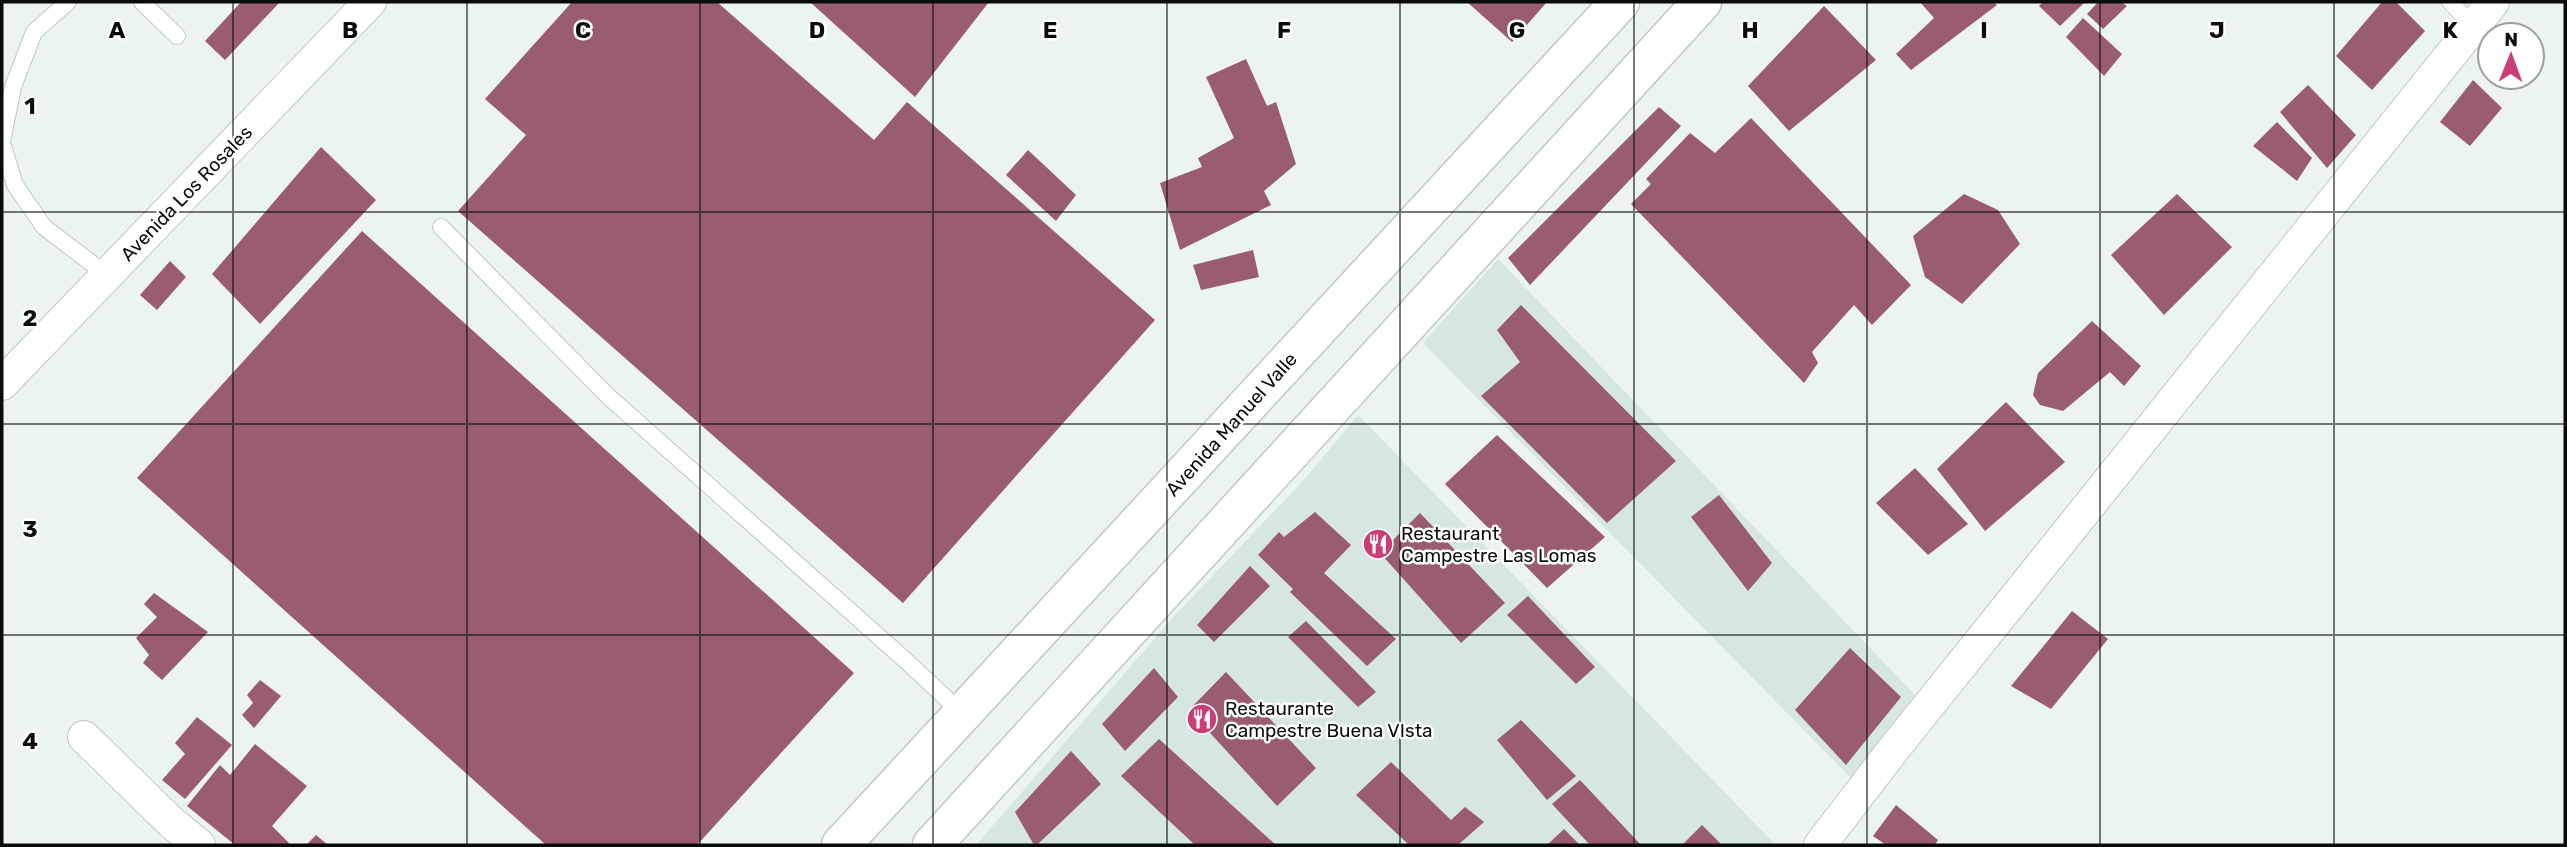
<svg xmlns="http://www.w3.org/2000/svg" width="2567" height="847" font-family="Rubik,sans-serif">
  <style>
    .built { fill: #d6e6e3 }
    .building { fill: #9a5c6f }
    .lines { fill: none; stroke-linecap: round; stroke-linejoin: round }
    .lane-casing { stroke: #c0c7c6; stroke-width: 18 }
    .street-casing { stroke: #c0c7c6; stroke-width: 34 }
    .primary-casing { stroke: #c0c7c6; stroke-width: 41 }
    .lane { stroke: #fff; stroke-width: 16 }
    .street { stroke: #fff; stroke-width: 32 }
    .primary { stroke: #fff; stroke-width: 38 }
    .grid { fill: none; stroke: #0a0c0b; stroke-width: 2; stroke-opacity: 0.55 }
    .labels { text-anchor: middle; stroke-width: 5; stroke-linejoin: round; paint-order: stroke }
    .street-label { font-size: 19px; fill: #0a0c0b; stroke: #fff }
    .poi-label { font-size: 19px; fill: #0a0c0b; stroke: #fff; text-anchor: start }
    .grid-label { font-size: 23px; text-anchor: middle; font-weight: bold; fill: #0a0c0b; stroke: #fff; stroke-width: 5; stroke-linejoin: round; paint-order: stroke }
  </style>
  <rect width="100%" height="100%" fill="#ecf4f2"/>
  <path class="built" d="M 1498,259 L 1915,695 L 1852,779 L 1423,343 Z
    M 1358,415 L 1776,845 L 976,845 L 1176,614 L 1303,481 Z"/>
  <path class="building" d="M 241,2 L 280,2 L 225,60 L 205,41 Z
    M 572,2 L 717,2 L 874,140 L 907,102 L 1155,320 L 903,603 L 458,211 L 526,135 L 485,99 Z
    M 810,2 L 989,2 L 915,97 Z
    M 1467,2 L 1547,2 L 1512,42 Z
    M 1920,2 L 1993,2 L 1997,5 L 1911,70 L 1896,54 L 1934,18 Z
    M 2043,2 L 2085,2 L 2060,26 L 2039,6 Z
    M 2098,2 L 2121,2 L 2127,6 L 2103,29 L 2087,14 Z
    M 2382,2 L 2396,2 L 2425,31 L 2372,90 L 2336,56 Z
    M 1824,6 L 1876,60 L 1789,131 L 1748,86 Z
    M 2083,18 L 2122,54 L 2104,76 L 2066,37 Z
    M 1246,59 L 1267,106 L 1276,102 L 1296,164 L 1264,191 L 1271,205 L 1180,250 L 1160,183 L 1202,167 L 1198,158 L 1234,138 L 1206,77 Z
    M 2473,80 L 2502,108 L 2470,146 L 2440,122 Z
    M 2308,85 L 2356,135 L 2327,168 L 2280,112 Z
    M 1659,107 L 1681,126 L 1530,285 L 1508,258 Z
    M 1751,118 L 1911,285 L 1872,325 L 1854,305 L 1812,352 L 1818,363 L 1804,383 L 1631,204 L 1651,184 L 1646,179 L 1690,133 L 1715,153 Z
    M 2277,122 L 2312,158 L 2297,181 L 2253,146 Z
    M 321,147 L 376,200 L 260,324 L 212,274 Z
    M 1028,150 L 1076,195 L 1056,221 L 1006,175 Z
    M 1964,194 L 1998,210 L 2020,244 L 1962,304 L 1925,277 L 1913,236 Z
    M 2177,194 L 2232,247 L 2164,315 L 2111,255 Z
    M 362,231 L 854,673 L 697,845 L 546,845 L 137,478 Z
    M 1253,250 L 1259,277 L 1201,290 L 1193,265 Z
    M 170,261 L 186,277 L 157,310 L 140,295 Z
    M 1521,305 L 1676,461 L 1607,523 L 1481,396 L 1520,362 L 1497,330 Z
    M 2092,321 L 2141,366 L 2124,386 L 2110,372 L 2063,411 L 2040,405 L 2033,395 L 2038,373 Z
    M 2006,402 L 2065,462 L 1985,531 L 1937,469 Z
    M 1497,435 L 1605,537 L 1547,588 L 1445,484 Z
    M 1915,468 L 1968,524 L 1928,555 L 1876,503 Z
    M 1719,495 L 1772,563 L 1748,591 L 1691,517 Z
    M 1315,512 L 1351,545 L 1324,573 L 1396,639 L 1367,666 L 1290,592 L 1293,589 L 1258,555 L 1279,532 L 1284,537 Z
    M 1420,513 L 1505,603 L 1461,643 L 1380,553 Z
    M 1250,566 L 1270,586 L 1214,642 L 1197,625 Z
    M 154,593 L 208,632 L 162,680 L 143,663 L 149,655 L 136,638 L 157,617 L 144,604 Z
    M 1528,596 L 1595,667 L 1576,684 L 1507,615 Z
    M 2072,611 L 2108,639 L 2051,709 L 2011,686 Z
    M 1306,621 L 1376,692 L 1358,707 L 1288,637 Z
    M 1850,648 L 1901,697 L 1846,765 L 1795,710 Z
    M 1154,668 L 1178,697 L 1125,751 L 1102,724 Z
    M 1226,672 L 1316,768 L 1277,806 L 1189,710 Z
    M 260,680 L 281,696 L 254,728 L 242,715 L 253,703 L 247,695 Z
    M 197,717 L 232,745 L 185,799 L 162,780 L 185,754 L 175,743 Z
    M 1521,720 L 1576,776 L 1547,800 L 1497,740 Z
    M 1159,739 L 1276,845 L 1195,845 L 1121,776 Z
    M 255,744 L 307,786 L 272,826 L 289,843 L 287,845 L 235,845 L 187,806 L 220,765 L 230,775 Z
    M 1071,751 L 1101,784 L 1037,845 L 1034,845 L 1015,812 Z
    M 1391,762 L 1451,820 L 1465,807 L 1484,822 L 1458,845 L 1409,845 L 1356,795 Z
    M 1580,780 L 1641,845 L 1590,845 L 1552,804 Z
    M 1896,805 L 1938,840 L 1935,845 L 1886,845 L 1873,836 Z
    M 1702,825 L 1722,845 L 1682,845 Z
    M 1564,829 L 1580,845 L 1547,845 Z
    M 316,835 L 328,845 L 306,845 Z"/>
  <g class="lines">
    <g class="lane-casing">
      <path id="lane" d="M 142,2 L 177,36
        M 2450,2 L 2474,26
        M 2,141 L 13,87 L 34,32 L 68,2
        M 2,143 L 15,185 L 44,227 L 107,275
        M 441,227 L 609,397 L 904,659 L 963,714"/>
    </g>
    <g class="street-casing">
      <path id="street" d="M 2,384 L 370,2
        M 84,737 L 172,823 L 199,845
        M 1820,845 L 1893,750 L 2493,2"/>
    </g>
    <g class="primary-casing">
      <path id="primary" d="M 841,845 L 1620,2
        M 932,845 L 1702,2"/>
    </g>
    <use href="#lane" class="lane"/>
    <use href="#street" class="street"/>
    <use href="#primary" class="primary"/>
  </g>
  <path class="grid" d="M 233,2 L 233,845M 467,2 L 467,845M 700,2 L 700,845M 933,2 L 933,845M 1167,2 L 1167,845M 1400,2 L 1400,845M 1634,2 L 1634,845M 1867,2 L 1867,845M 2100,2 L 2100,845M 2334,2 L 2334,845M 2,212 L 2565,212M 2,424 L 2565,424M 2,635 L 2565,635"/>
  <defs>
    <g id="restaurant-disc" transform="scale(1.575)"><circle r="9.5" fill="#c93e75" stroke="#fff"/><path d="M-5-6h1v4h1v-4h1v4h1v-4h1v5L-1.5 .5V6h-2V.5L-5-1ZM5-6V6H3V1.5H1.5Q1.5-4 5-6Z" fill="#fff"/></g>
  </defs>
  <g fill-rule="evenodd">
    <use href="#restaurant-disc" x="1378" y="544"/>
    <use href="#restaurant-disc" x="1202" y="719"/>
  </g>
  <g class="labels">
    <g class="street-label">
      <text transform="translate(186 193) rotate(-46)" y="7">Avenida Los Rosales</text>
      <text transform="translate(1231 424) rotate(-48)" y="7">Avenida Manuel Valle</text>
    </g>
    <g class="poi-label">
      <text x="1401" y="540">Restaurant<tspan x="1401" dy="22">Campestre Las Lomas</tspan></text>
      <text x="1225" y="715">Restaurante<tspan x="1225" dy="22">Campestre Buena VIsta</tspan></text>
    </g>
  </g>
  <g class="grid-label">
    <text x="117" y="38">A</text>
    <text x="350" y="38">B</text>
    <text x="583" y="38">C</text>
    <text x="817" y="38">D</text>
    <text x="1050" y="38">E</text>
    <text x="1284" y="38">F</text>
    <text x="1517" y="38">G</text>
    <text x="1750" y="38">H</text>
    <text x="1984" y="38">I</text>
    <text x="2217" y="38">J</text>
    <text x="2450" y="38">K</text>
    <text x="30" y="114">1</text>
    <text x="30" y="326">2</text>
    <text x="30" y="537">3</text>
    <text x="30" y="749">4</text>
  </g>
  <rect width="2567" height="847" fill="none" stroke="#0a0c0b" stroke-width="7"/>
  <g transform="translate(2511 56) rotate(1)"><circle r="33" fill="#ffffff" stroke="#9d9e9d" stroke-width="2"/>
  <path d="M0-5L12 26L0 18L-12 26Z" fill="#c93e75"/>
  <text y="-10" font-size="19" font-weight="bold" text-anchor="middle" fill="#0a0c0b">N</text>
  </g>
</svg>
